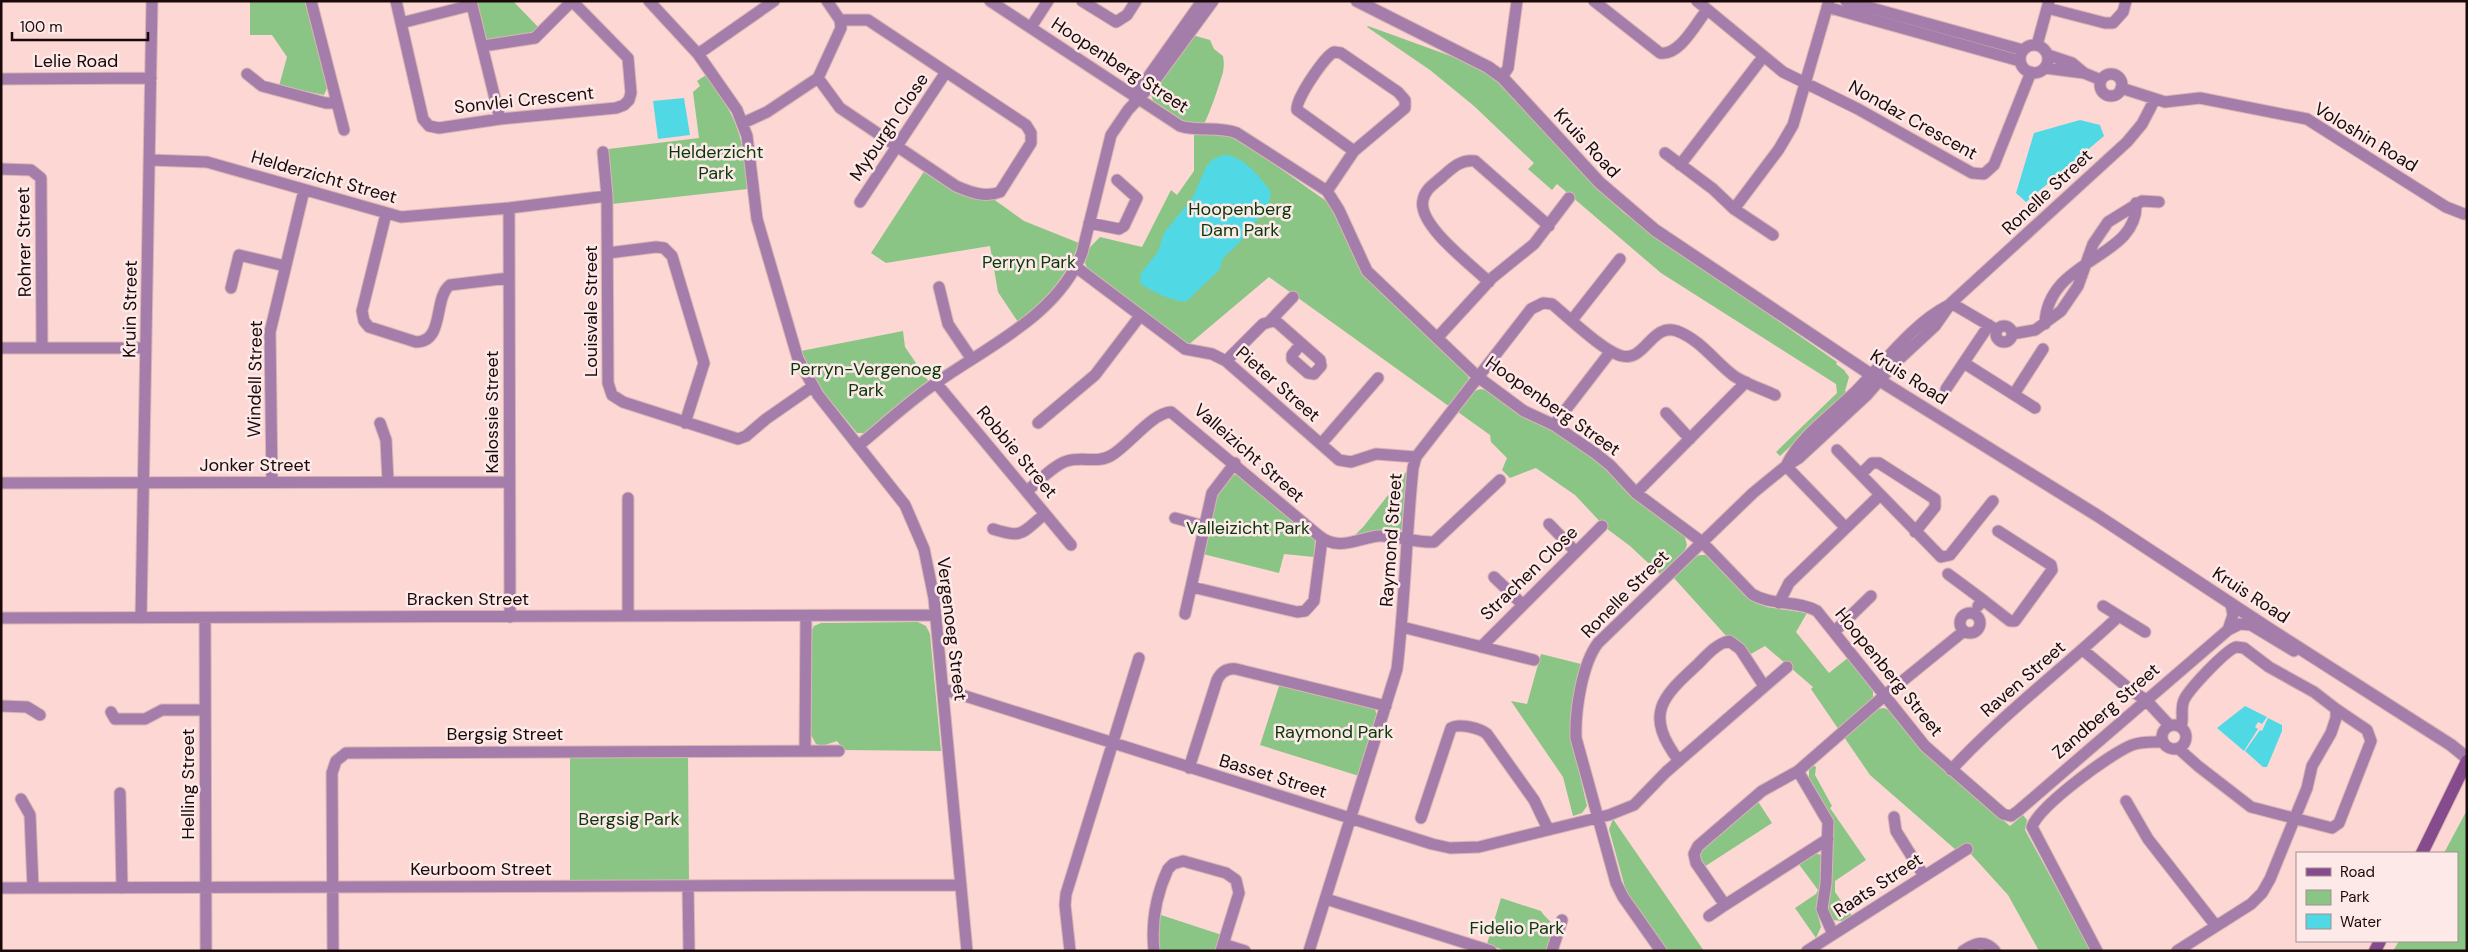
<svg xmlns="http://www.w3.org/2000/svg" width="2468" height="952" font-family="'DM Sans',sans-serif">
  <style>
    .green { fill: #8ac586 }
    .water { fill: #50d9e4 }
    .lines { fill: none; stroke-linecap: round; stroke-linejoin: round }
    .minor-casing { stroke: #d8b6b4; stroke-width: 13 }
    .tertiary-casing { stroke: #d8b6b4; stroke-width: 14 }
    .secondary-casing { stroke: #d8b6b4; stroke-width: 14 }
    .minor { stroke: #a57daa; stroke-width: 11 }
    .tertiary { stroke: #a57daa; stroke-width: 12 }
    .secondary { stroke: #864b8d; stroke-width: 12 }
    .labels { text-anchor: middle; stroke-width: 5; stroke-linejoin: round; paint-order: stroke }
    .street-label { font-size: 18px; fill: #190a09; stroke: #fce9e8 }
    .park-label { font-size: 18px; fill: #0a3709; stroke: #fce9e8 }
  </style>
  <rect width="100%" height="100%" fill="#fcd7d4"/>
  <path class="green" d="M 250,1 L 307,1 L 328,86 L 324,95 L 279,86 L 287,57 L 272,35 L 250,35 Z
    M 476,1 L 513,1 L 540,29 L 533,34 L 487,40 Z
    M 1368,26 L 1459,59 L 1489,75 L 1507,90 L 1604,194 L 1624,213 L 1837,362 L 1836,364 L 1844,370 L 1849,377 L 1845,391 L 1847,393 L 1780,456 L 1776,452 L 1837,393 L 1836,384 L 1661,273 L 1557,184 L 1552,190 L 1528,169 L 1534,163 L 1474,106 L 1430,70 L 1367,27 Z
    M 1196,36 L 1210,40 L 1214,49 L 1223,56 C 1224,61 1224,67 1223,72 C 1221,80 1207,122 1203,125 L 1186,124 L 1154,103 L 1151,95 L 1190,38 Z
    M 706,75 C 738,119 743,135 748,189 L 612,204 L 608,149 L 699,138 L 693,92 L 700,86 L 697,81 Z
    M 1194,135 L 1226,135 L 1240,140 L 1329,203 L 1356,259 L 1468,375 L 1469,381 L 1450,407 L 1269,277 L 1187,346 L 1088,269 C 1079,256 1091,246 1100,237 L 1142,247 L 1171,190 L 1177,195 L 1194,171 Z
    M 925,170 L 992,198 L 1024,221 L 1079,243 C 1067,276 1045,301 1018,322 L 998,292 L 990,246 L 886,263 L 871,253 Z
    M 903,331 L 905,347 L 929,382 L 865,433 L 857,433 L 820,388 L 801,351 Z
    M 1480,389 L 1487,390 L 1516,413 L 1551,427 L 1603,464 L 1636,500 L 1684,534 L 1687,545 L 1684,552 L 1660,574 L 1630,546 L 1606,528 L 1575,495 L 1536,468 L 1510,478 L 1502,470 L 1507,458 L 1491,442 L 1490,435 L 1458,412 L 1473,392 Z
    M 1409,468 L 1402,529 L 1397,533 L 1358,539 L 1355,535 L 1364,526 Z
    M 1236,474 L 1315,540 L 1314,557 L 1284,554 L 1279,573 L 1203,554 C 1208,532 1213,482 1236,474 Z
    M 1700,555 L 1708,555 L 1756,603 L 1767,607 L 1807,613 L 1796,632 L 1829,673 L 1849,657 L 1873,688 L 1873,699 L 1839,730 L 1811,689 L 1813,687 L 1765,646 L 1749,655 L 1729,639 L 1673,577 L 1694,557 Z
    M 918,622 L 926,626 L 930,634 L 941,751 L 844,750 L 837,741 L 822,746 L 816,744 L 811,735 L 811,632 L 814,626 L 821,623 Z
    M 1541,654 L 1581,664 L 1571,716 L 1573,746 L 1587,806 L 1582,813 L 1573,816 L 1563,777 L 1511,701 L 1527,704 Z
    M 1280,683 L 1375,709 L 1377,716 L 1359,776 L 1260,745 Z
    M 1884,708 L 1891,711 L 1953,777 L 2010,826 L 2023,815 L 2027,820 L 2025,830 L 2091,951 L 2039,951 L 2008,895 L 1969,852 L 1956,850 L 1870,775 L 1844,737 L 1878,709 Z
    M 570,757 L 688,757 L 689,881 L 570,881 Z
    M 1812,764 L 1816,767 L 1815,775 L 1832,806 L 1830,808 L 1866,860 L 1835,881 L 1835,892 L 1852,916 L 1843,921 L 1832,920 L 1826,912 L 1833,830 L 1809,779 L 1809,770 Z
    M 1757,800 L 1772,823 L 1704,867 L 1699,852 Z
    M 2467,810 L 2467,951 L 2393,951 L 2399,941 L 2457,941 L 2457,853 L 2444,853 Z
    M 1613,819 L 1704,951 L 1667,951 L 1626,891 L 1609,829 Z
    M 1815,853 L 1821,855 L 1823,860 L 1817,911 L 1821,927 L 1816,938 L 1795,908 L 1816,894 L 1818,890 L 1798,863 Z
    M 1501,898 L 1541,911 C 1544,917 1551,920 1554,927 L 1548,951 L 1506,951 L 1487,944 Z
    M 1158,914 L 1222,935 L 1217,951 L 1158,951 Z"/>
  <path class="water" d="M 684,98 L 690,135 L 658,139 L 653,101 Z
    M 2080,120 L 2100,125 L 2104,136 L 2026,202 L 2016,193 L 2034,133 Z
    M 1223,155 C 1242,154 1261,178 1271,192 L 1268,206 L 1240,242 L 1223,258 L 1220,269 L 1187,301 C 1178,304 1148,290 1140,283 L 1141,273 L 1158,252 L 1164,233 L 1193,197 L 1206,167 L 1212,160 Z
    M 2245,706 L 2267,717 L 2262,724 L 2258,722 L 2255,727 L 2258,729 L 2244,751 L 2217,728 Z
    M 2268,718 L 2282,725 L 2282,731 L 2267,767 L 2263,767 L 2245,751 L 2260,730 L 2262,731 Z"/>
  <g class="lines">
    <g class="minor-casing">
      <path id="minor" d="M 311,1 L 344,130
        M 396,1 L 423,119 L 429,126 L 439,128 L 500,119 L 616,108 L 624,105 L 629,100 L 631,93 L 628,58 L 572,1
        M 471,1 L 500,119
        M 649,1 L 698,54 L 737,110 L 747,136 L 757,219 L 798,359 L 818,395 L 905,505 L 924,549 L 934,598 L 967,951
        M 990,1 L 1180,126 C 1199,132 1219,126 1237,133 L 1327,191 L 1339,210 L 1367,271 L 1478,377 L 1524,411 L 1554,425 L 1595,453 L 1610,465 L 1636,493 L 1702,542 L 1752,594 C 1772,606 1798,600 1817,611 L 1925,746 L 2003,814 L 2011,816 L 2018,811 L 2228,630 L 2240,624 L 2251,625 L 2294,651
        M 1082,1 L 1116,22 L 1127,15 L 1136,1
        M 1594,1 L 1660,53 C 1680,56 1696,23 1707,10
        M 1697,1 L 1783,72 L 1858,109 L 1972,173 L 1984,174 L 1994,165 L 2031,72
        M 1846,1 L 2023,50
        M 1827,7 L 2020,61
        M 2047,8 L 2105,23 L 2113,23 L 2123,12 L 2126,1
        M 401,23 L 472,5
        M 1031,27 L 1048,1
        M2020 59a14 14 0 1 1 28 0a14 14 0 1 1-28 0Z
        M 2037,45 L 2049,1
        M 483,46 L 535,38 L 572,1
        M 698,54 L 774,1
        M 2048,55 L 2072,63 L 2084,73 L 2101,80
        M 2045,68 L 2084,73
        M 247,74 L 262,86 L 326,103 L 337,103
        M2100 85a11 11 0 1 1 22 0a11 11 0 1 1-22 0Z
        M 1502,77 L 1508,68 L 1517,1
        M 818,78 L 840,108 L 956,186 C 970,192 985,198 1000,192 L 1031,143 L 1031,133 L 1026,125 L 868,20 L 840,20
        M 1,79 L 151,78
        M 2121,88 L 2165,102 L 2200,98 L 2307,119 L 2446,207 L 2464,214
        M 1134,97 L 1202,1
        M 743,123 L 767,112 L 818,78 L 841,28 L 840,20 L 827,1
        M 603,152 L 607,196 L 608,383 L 612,395 L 623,402 L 738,439 L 746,436 L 766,419 L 812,387
        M 1665,153 L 1713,189 L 1734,209 L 1773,235
        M 150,160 L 207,162 L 401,217 L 509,208 L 607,196
        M 1680,165 L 1763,57
        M 1,169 L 31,170 L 41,178 L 42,348
        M 1327,191 L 1354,151 L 1405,108 L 1405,100 L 1398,92 L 1341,53 L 1334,52 C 1324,57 1295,100 1297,110 L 1354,151
        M 860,202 L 946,72
        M 509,208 L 510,617
        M 1734,209 L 1779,149 L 1793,125 L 1829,1
        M 386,214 L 362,311 L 364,321 L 369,327 L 416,342 C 445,342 433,298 450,285 L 509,278
        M 1089,223 L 1119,229 L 1124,226 L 1137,198 L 1117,180
        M 608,253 L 656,247 L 664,248 L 672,256 L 704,363 L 685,423
        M 1076,267 L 1185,349 L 1212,354 L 1226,361 L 1339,460 L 1351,462 L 1376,454 L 1416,457
        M 1489,282 C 1472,265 1417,225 1423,200 C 1425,189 1434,184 1442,177 C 1452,168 1461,159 1475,161 L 1549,226
        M 939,287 L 948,324 L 971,358
        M 231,288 L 239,255 L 285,266
        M 1951,303 L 1997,330
        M 1572,320 L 1620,259
        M 1270,321 L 1293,297
        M 2045,324 C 2047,258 2139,259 2136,203
        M1996 334a8 8 0 1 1 16 0a8 8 0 1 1-16 0Z
        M 2012,334 L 2035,330 L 2061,311 L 2078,286 L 2093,244 L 2108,222 L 2142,201 L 2159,202
        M 1437,338 L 1492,278 L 1534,244 L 1569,198
        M 1,348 L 146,348
        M 1226,361 L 1263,324 L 1273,321 L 1278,323 L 1320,360 L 1321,366 L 1314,374 L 1308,373 L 1292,359 L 1292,355 L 1301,344
        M 1964,363 L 2035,408
        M 936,383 L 1071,545
        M 1946,389 L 1989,325
        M 2014,394 L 2043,349
        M 1666,413 L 1690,439
        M 380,423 L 386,440 L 388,482
        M 1038,423 L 1095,375 L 1140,316
        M 1554,425 L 1611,351
        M 1321,444 L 1378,378
        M 858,446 C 884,425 908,402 936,383 C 988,346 1057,316 1082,253 L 1111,135 L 1128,110 L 1153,83 L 1213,1
        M 1837,450 L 1941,557 L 1950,555 L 1993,501
        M 1786,466 C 1800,436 1833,414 1856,391 C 1884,363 1913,323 1949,305
        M 1786,466 L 1846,528
        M 1861,474 L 1872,463 L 1879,463 L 1935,499 L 1935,507 L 1915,532
        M 272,482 L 270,332 L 304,190
        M 1,483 L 509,482
        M 1027,491 C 1037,483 1055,464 1067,461 C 1083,456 1098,464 1112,455 C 1130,444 1152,413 1171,412 L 1318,535 C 1338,552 1356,539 1378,536 C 1397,535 1415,543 1434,542 L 1500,480
        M 1636,493 L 1746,382
        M 628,498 L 628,616
        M 1175,518 L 1204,526
        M 1549,524 L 1576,552
        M 993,529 C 1024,539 1021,533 1045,514
        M 1948,574 L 1983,600 L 1978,606
        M 1494,577 L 1522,604
        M 1192,587 L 1297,612 L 1305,611 L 1314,601 L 1322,539
        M 1983,600 L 2010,621 L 2015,621 L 2052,570 L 2051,565 L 1998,531
        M 1779,603 L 1789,583 L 1880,495
        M 2103,606 L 2119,616
        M1960 623a10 10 0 1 1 20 0a10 10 0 1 1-20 0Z
        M 1185,614 L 1212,493 L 1235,463
        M 1,618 L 936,615
        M 141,618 L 152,1
        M 205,618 L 206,951
        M 1402,627 L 1534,660
        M 2228,630 L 2233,615 L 2231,604
        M 1835,631 L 1871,596
        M 1481,647 L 1602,526
        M 2083,650 L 2133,692 L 2145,699 L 2170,726
        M 943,689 L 1432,844 L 1450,848 L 1479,847 L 1609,815 L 1634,805 L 1666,772 L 1787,667
        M 1,706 L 27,707 L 40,715
        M 111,712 L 115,719 L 145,719 L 162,710 L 205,710
        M2162 737a12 12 0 1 1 24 0a12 12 0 1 1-24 0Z
        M 2179,749 L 2198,766 L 2251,807 L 2332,828 L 2339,823 L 2371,741 L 2367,730 L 2336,709
        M 805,751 L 806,616
        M 1679,761 C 1644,714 1661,698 1698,664 C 1707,655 1716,644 1729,641 L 1740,649 L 1764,686
        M 1189,768 L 1217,680 C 1221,672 1227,668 1236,669 L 1386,706
        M 1951,770 C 2003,714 2064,668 2119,616 L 2145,632
        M 1798,771 L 1762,791 L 1698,846 L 1694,854 L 1696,863 L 1725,905 L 1828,839
        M 120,793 L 122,888
        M 21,799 L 30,815 L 33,888
        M 2126,801 L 2148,839 L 2216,926
        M 1894,817 L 1896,831 L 1924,876
        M 1421,818 L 1451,728 C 1459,723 1480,728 1487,734 L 1534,800 L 1548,829
        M 688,886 L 689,951
        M 1,888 L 961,885
        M 1326,899 L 1491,951
        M 1709,916 L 1725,905
        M 1833,934 L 1822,909 L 1826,883 L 1828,822 L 1798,771 L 1884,696 L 1964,631
        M 1223,944 L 1245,951
        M 333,951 L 332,773 L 336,761 L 346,753 L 839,751
        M 1070,951 L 1065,905 L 1066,894 L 1139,658
        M 1154,951 C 1151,922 1156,895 1168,869 L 1173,864 L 1183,861 L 1226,873 L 1236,880 L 1239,893 L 1221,951
        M 1309,951 L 1397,669 C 1405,602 1406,535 1413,468 L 1416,457 L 1531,309 L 1543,303 L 1552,304 C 1568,317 1604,352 1622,356 C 1645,362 1652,322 1677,331 C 1701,340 1715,362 1734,376 C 1746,384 1762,389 1775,395
        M 1552,951 L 1562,920
        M 1661,951 L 1623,897 L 1616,883 L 1576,738 C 1575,711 1582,664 1598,643 L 1753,493 L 1786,466 L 1799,458 L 1867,395 L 1894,364 L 1935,326 L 1951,303 L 2127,142 L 2142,124 L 2155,99
        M 1807,951 L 1967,849
        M 1963,951 C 1975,943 1985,939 1995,951
        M 2097,951 L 2032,827 C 2039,806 2110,754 2132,745 C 2142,741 2152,742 2162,742
        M 2177,951 L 2251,904 L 2262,893 L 2270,879 L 2307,788 L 2312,766 L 2331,733 L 2336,718 L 2336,709 L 2314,692 L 2269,667 L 2244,648 L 2236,647 C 2225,651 2189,689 2184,700 C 2180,709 2184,718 2181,727"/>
    </g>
    <g class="tertiary-casing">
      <path id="tertiary" d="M 1357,1 L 1488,67 L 1502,77 L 1600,183 L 1655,230 L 1879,380 L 2098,516 L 2268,628 L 2451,745 L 2467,758"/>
    </g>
    <g class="secondary-casing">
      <path id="secondary" d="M 2422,853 L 2467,761
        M 2375,951 L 2380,941"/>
    </g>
    <use href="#minor" class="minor"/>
    <use href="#tertiary" class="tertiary"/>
    <use href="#secondary" class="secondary"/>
  </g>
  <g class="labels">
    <g class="street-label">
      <text x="76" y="67">Lelie Road</text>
      <text transform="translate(1120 65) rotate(33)" y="6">Hoopenberg Street</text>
      <text transform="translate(524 100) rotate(-6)" y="6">Sonvlei Crescent</text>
      <text transform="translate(1913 120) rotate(29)" y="6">Nondaz Crescent</text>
      <text transform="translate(889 127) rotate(-56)" y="6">Myburgh Close</text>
      <text transform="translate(2366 137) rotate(31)" y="6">Voloshin Road</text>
      <text transform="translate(1587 143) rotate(47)" y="6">Kruis Road</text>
      <text transform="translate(324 177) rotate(16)" y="6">Helderzicht Street</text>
      <text transform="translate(2047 192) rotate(-43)" y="6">Ronelle Street</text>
      <text transform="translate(24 242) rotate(-91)" y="6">Rohrer Street</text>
      <text transform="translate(130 309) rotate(-89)" y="6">Kruin Street</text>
      <text transform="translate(591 311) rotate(-90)" y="6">Louisvale Street</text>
      <text transform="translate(1909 377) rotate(32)" y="6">Kruis Road</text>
      <text transform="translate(255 379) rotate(-89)" y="6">Windell Street</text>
      <text transform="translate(1278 384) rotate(41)" y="6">Pieter Street</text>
      <text transform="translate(1553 406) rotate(35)" y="6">Hoopenberg Street</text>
      <text transform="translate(492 412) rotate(-90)" y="6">Kalossie Street</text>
      <text transform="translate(1017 452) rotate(50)" y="6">Robbie Street</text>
      <text transform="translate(1249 453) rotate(41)" y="6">Valleizicht Street</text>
      <text x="255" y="471">Jonker Street</text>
      <text transform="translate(1391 540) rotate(-86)" y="6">Raymond Street</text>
      <text transform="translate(1529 573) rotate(-44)" y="6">Strachen Close</text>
      <text transform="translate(1625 594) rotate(-45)" y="6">Ronelle Street</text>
      <text transform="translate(2251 595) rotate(33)" y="6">Kruis Road</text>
      <text x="468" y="605">Bracken Street</text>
      <text transform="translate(952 629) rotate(83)" y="6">Vergenoeg Street</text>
      <text transform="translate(1889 672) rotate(51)" y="6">Hoopenberg Street</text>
      <text transform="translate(2023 679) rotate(-41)" y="6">Raven Street</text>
      <text transform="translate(2106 711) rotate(-41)" y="6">Zandberg Street</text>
      <text x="505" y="740">Bergsig Street</text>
      <text transform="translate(1273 776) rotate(17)" y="6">Basset Street</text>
      <text transform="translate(188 784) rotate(-90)" y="6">Helling Street</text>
      <text x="481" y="875">Keurboom Street</text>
      <text transform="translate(1878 885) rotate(-33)" y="6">Raats Street</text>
    </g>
    <g class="park-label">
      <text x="716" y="158">Helderzicht<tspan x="716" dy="21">Park</tspan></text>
      <text x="1240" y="215">Hoopenberg<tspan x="1240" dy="21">Dam Park</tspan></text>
      <text x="1029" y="268">Perryn Park</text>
      <text x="866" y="375">Perryn-Vergenoeg<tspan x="866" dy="21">Park</tspan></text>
      <text x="1248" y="534">Valleizicht Park</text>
      <text x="1334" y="738">Raymond Park</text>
      <text x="629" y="825">Bergsig Park</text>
      <text x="1517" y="934">Fidelio Park</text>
    </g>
  </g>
  <rect width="2468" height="952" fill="none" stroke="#190a09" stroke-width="5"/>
  <rect x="2296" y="852" width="162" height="90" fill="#fce9e8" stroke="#a1908f"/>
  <rect x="2306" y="868" width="25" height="8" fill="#864b8d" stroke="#a1908f"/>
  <text x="2340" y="877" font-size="15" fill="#190a09">Road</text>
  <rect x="2306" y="890" width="25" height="15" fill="#8ac586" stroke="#a1908f"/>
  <text x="2340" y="902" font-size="15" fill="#190a09">Park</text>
  <rect x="2306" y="914" width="25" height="15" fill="#50d9e4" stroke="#a1908f"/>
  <text x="2340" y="927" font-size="15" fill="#190a09">Water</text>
  <path d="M12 32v8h136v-8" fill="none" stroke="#190a09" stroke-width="2.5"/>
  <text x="20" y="32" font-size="15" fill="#190a09" stroke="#fce9e8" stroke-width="4" paint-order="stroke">100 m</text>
</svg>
